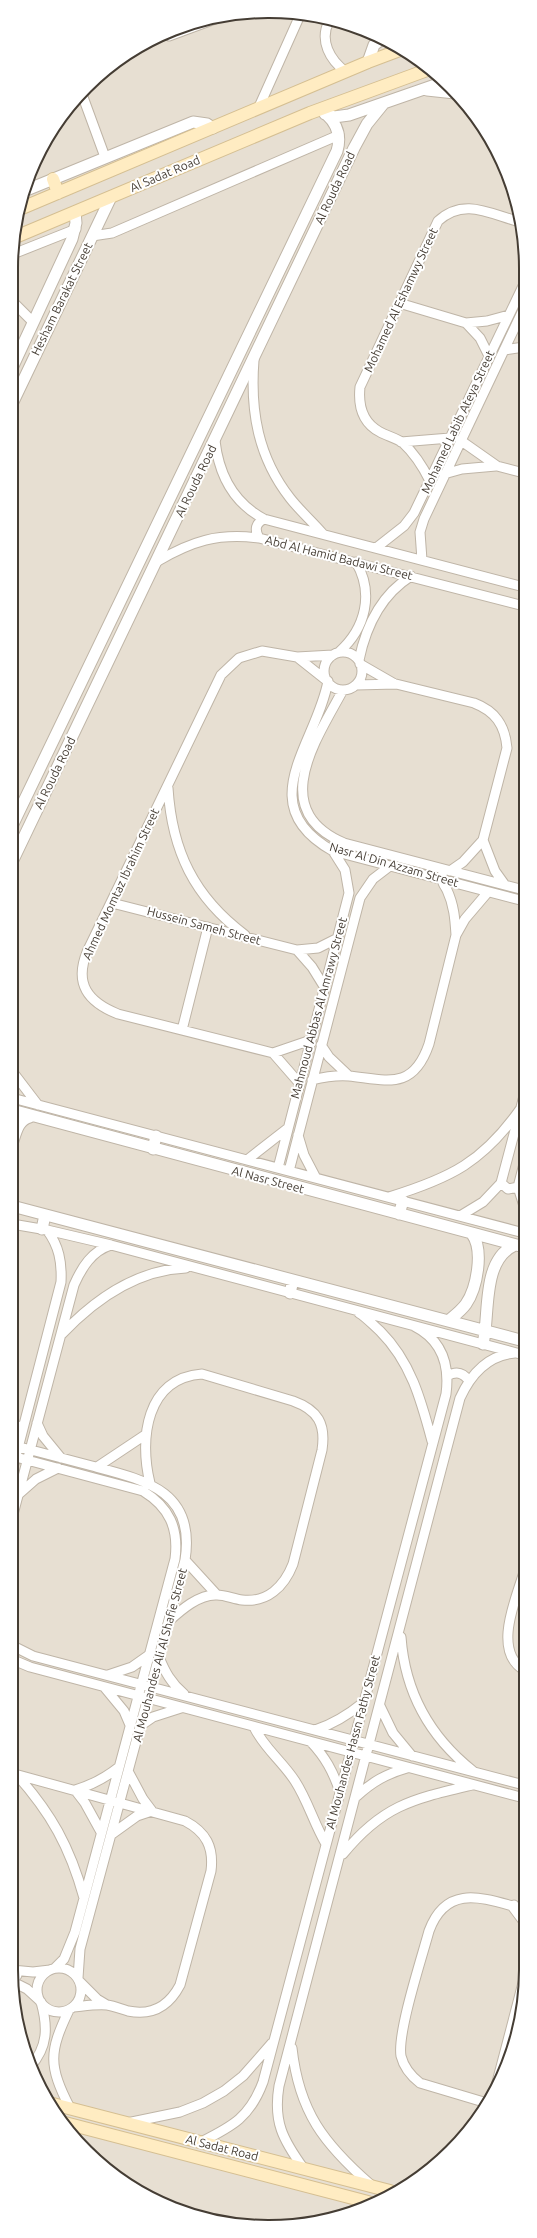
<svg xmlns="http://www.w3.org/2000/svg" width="537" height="2238" font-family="Ubuntu,sans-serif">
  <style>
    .residential { fill: #e7dfd2 }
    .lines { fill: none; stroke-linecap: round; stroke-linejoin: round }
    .minor-casing { stroke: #bfb5a7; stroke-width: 11 }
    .tertiary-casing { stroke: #bfb5a7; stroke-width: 13 }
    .secondary-casing { stroke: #d5bf92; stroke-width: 14 }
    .minor { stroke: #fff; stroke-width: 9 }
    .tertiary { stroke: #fff; stroke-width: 11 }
    .secondary { stroke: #ffecc2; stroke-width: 12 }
    .labels { text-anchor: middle; stroke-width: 4; stroke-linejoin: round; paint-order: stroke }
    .street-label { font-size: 12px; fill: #453d34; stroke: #fff }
    .rim { fill: none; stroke: #453d34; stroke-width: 2 }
  </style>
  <rect width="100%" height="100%" fill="#f3eee4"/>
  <path class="residential" d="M 302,13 L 383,38 L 451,87 L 500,155 L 524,235 L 524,2003 L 491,2098 L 425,2174 L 335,2218 L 251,2226 L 154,2200 L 75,2139 L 31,2068 L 11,1970 L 13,235 L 46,140 L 112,64 L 202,20 Z"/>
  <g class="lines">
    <g class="minor-casing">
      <path id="minor" d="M 329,21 C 319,41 330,60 346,72
        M 169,36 L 215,19
        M 83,97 L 105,157
        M 258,109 L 301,13
        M 92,236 L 112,233 L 339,135
        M 13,254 L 76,229
        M 13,302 L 33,322
        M 399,303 L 466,323 L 487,321 L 509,315
        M 466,323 L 480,338 L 489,356
        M 504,350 L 524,347
        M 254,360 C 250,411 258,457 290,498 C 300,511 313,522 323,534
        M 460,440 L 497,466 L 524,473
        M 215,441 C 219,475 234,503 264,519 L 524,587
        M 401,442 L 450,438
        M 444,474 L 462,469 L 496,466
        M 430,481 C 423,467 415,454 403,443 C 397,438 387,436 380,432 C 363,423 358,406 360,387 L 438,221 C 464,197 490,214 520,222
        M 259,538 C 254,529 256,523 264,519
        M 376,548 L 404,526 L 414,513 L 524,284
        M 422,560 L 420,532 L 424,519 L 524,308
        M 156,562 C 192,541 217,533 259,538 L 524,606
        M 339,652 C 366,628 374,593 356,562
        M324 671a19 19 0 1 1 38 0a19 19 0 1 1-38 0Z
        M 297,657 L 326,680
        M 359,660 C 366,626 381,595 411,576
        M 360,664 L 393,683
        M 328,681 C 317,743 250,805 333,851 L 524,901
        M 356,685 L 396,684 L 474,703 C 495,711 505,725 507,748 L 483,840 L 463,862 L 450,871
        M 343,690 C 316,740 267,810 344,843 L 524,890
        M 168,788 C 172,851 194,897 245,935
        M 483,840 L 495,871 L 505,885
        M 442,875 C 441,881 444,885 447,890 C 454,905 455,919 456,935
        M 112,903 L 297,950 L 318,948 L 338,938
        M 297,950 L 312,967 L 325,988
        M 182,1030 L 208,927
        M 311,1040 L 273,1053 L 118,1014 C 88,1002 74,984 87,952 L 221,675 L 239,658 L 262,651 L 297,657 L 333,655
        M 321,1045 L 329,1057 L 349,1076
        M 273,1053 L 300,1084
        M 12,1071 L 38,1105
        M 312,1080 C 324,1077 336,1075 349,1076 C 387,1080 413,1091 429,1044 L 456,935 L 465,919 L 488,892
        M 12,1098 L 524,1233
        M 298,1135 L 304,1155 L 316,1178
        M 247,1160 L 288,1128
        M 278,1168 L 349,893 L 345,870 L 333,851
        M 289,1171 L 360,898 L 373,879 L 390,866
        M 501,1183 L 508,1189 L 518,1187
        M 389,1197 C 451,1178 483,1162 521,1108
        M 524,1206 L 518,1187 L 524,1164
        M 460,1216 L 483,1202 L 501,1183 L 524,1096
        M 12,1224 L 47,1230 L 111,1245 L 524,1355
        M 359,1313 C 366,1317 373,1325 380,1331 C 411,1362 421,1400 432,1441
        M 61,1335 C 94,1300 136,1270 186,1268
        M 447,1376 C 456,1371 463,1372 469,1381
        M 37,1423 L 43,1436 L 61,1458
        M 12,1433 L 24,1424
        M 12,1445 C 38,1452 65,1459 92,1466 C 145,1480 196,1491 185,1560 L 80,1949 L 78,1978
        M 12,1456 L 143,1491 C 169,1507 179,1528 175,1559 L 75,1932 L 64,1959 L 55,1968
        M 97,1467 L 145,1435
        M 12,1471 L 61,1282 C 62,1262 59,1246 47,1230
        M 150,1483 C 139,1439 146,1378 202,1374 L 293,1401 C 318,1410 326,1424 322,1450 L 293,1564 C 284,1587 267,1603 242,1600 C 234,1599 225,1595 217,1595 C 199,1594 181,1610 169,1621
        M 19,1494 L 36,1479 L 58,1468
        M 12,1518 L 74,1285 C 82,1267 92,1251 111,1245
        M 185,1560 L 217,1595
        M 401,1637 C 405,1692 430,1737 473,1771
        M 11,1645 L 33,1656 L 524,1785
        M 159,1657 C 165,1672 171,1683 184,1694
        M 11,1659 L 30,1667 L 524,1798
        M 524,1670 C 492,1651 516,1599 524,1572
        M 108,1675 L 132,1667 L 149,1655
        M 105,1688 L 124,1711 L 130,1725
        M 380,1706 L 393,1733 L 412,1756
        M 140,1726 L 153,1717 L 181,1708
        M 254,1727 C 264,1748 282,1761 295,1781 C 308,1801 314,1824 326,1844
        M 315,1730 C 334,1724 348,1715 364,1702
        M 311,1742 C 325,1757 333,1771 340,1792
        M 11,1773 L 185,1821 C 206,1832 214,1847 211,1871 L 180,1985 C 169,2006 152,2016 128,2011 C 121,2009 114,2006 107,2005 C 96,2004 84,2006 73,2007
        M 16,1774 C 51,1813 70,1847 84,1898
        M 357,1796 C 372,1782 386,1774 407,1768
        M 101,1832 L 85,1803 L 75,1790 C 92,1785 105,1778 119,1767
        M 112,1834 L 137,1816 L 152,1811 L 143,1799 L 128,1771
        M 343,1854 C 383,1805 413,1799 472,1785
        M 514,1905 L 512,1906 L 524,1922
        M37 1990a22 22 0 1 1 44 0a22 22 0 1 1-44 0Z
        M 12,1970 L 33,1972 L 50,1970
        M 16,1970 L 17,1975 L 13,1982 L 27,1989 L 39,2000
        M 79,1981 L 97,1999 L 107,2005
        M 69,2010 C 49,2052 48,2065 70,2108
        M 292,2048 C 299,2112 324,2144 371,2185
        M 30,2067 C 48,2047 48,2027 41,2002
        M 496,2086 L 524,1979
        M 487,2103 L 420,2083 C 411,2076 404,2068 401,2056 C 397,2033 422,1957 429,1931 C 447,1882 485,1899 524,1909
        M 127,2123 L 180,2112 L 203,2103 L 224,2091 L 243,2076 L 272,2043
        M 201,2142 C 233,2126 250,2117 263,2082 L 446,1394 C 450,1364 442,1340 414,1326
        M 304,2169 C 283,2140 273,2122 279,2086 L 460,1398 C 471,1374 488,1355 515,1353"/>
    </g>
    <g class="tertiary-casing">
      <path id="tertiary" d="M 368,62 L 374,45 L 383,38
        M 427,90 L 455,93
        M 325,114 L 334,117 L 349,115 L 444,82
        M 29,189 L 193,122 L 207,124 L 213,128
        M 13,366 L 72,239 L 76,223 L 75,212
        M 13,402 L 111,197
        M 12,826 L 337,151 C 341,137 338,125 327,115
        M 12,862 L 354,148 L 367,124 L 384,103
        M 12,1110 L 524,1247
        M 12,1144 C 16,1132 18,1120 30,1117
        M 153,1149 L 156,1136
        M 12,1206 L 524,1341
        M 399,1214 L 403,1201
        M 42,1229 L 45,1215
        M 290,1293 L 293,1280
        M 448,1321 C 454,1316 461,1311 466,1304 C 477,1288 484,1250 472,1234
        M 483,1344 C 490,1315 481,1260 515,1245"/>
    </g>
    <g class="secondary-casing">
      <path id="secondary" d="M 53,179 L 58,193
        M 22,208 L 368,62 L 400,50
        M 13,238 L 310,113 L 427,70
        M 53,2104 L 390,2191
        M 65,2123 L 368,2202"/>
    </g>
    <use href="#minor" class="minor"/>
    <use href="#tertiary" class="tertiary"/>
    <use href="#secondary" class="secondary"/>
  </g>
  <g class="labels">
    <g class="street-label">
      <text transform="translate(165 174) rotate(-23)" y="4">Al Sadat Road</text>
      <text transform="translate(335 188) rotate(-65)" y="4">Al Rouda Road</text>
      <text transform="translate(62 299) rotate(-64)" y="4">Hesham Barakat Street</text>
      <text transform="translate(401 300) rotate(-65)" y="4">Mohamed Al Eshamwy Street</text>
      <text transform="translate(458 422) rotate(-65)" y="4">Mohamed Labib Ateya Street</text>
      <text transform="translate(196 481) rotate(-64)" y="4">Al Rouda Road</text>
      <text transform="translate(339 558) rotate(14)" y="4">Abd Al Hamid Badawi Street</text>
      <text transform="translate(55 773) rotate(-64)" y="4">Al Rouda Road</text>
      <text transform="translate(394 865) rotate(16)" y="4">Nasr Al Din Azzam Street</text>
      <text transform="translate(121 884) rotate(-65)" y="4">Ahmed Momtaz Ibrahim Street</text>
      <text transform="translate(204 926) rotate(15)" y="4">Hussein Sameh Street</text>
      <text transform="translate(319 1008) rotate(-75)" y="4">Mahmoud Abbas Al Amrawy Street</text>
      <text transform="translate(268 1180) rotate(15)" y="4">Al Nasr Street</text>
      <text transform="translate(160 1655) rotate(-75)" y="4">Al Mouhandes Ali Al Shafie Street</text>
      <text transform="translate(353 1742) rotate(-75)" y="4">Al Mouhandes Hassn Fathy Street</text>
      <text transform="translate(222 2148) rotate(14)" y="4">Al Sadat Road</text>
    </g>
  </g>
  <path d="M0 0H537V2238H0ZM268 18H269A250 250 0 0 1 519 268V1970A250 250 0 0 1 269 2220H268A250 250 0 0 1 18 1970V268A250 250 0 0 1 268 18Z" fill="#fff" fill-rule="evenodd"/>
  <path class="rim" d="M268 18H269A250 250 0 0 1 519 268V1970A250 250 0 0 1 269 2220H268A250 250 0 0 1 18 1970V268A250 250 0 0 1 268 18Z"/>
</svg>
